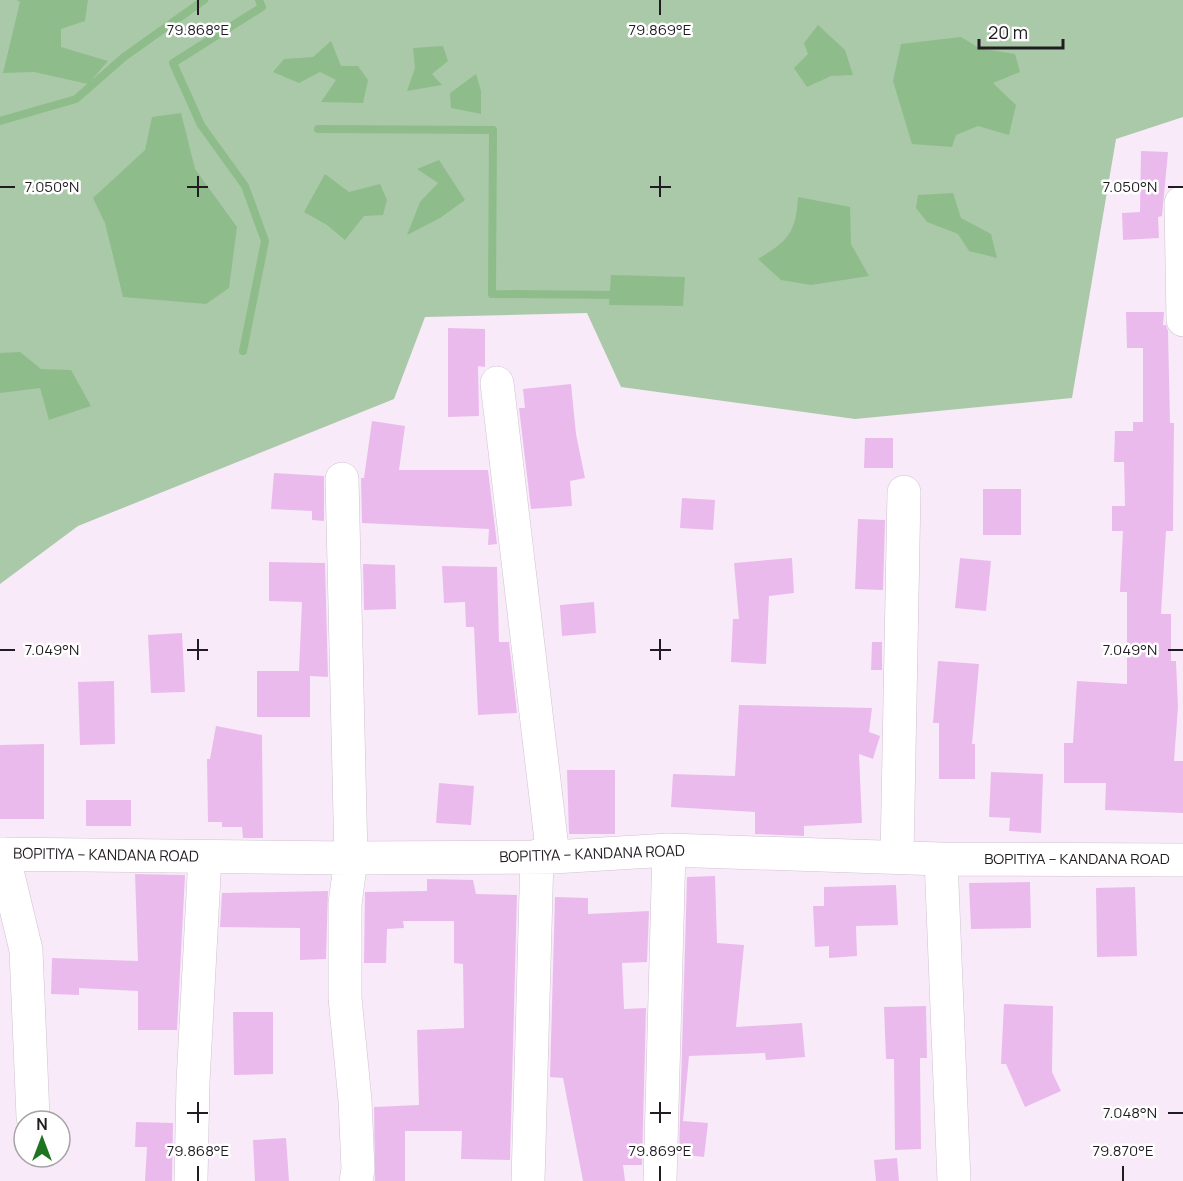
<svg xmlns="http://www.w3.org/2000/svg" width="1183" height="1181" font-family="Manrope,sans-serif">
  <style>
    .green { fill: #aac9a8 }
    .water { fill: #8ebd8b }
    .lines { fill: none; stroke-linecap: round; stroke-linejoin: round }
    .stream { stroke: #8ebd8b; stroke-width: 8 }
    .building { fill: #ebbaed }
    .minor-casing { stroke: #cfc2d0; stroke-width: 34 }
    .minor { stroke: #fff; stroke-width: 33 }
    .ticks { fill: none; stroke: #211c21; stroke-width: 2 }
    .labels { text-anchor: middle; stroke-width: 5; stroke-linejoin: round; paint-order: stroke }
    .street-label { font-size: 15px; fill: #211c21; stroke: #fff }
    .ticks-label { font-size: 15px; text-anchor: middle; fill: #211c21; stroke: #fff; stroke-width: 5; stroke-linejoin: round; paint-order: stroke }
  </style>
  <rect width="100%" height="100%" fill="#f8eaf9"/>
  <path class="green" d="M 0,0 L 1183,0 L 1183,117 L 1116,139 L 1072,398 L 855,419 L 621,387 L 587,313 L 425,317 L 394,399 L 78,526 L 0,584 Z"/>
  <path class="water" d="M 17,0 L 88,0 L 85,21 L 61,29 L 61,47 L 108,61 L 88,84 L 34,72 L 3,73 L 20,2 Z
    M 818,25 L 845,50 L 853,75 L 831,76 L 807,87 L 794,68 L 808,54 L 804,43 Z
    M 961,37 L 979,48 L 1015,54 L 1020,72 L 993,83 L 1016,105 L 1009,135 L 978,126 L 956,135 L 952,147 L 912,144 L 893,81 L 901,44 Z
    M 331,41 L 341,66 L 358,66 L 368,80 L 363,103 L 321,102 L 336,80 L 320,72 L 299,83 L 273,72 L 284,59 L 313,57 Z
    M 443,46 L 448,61 L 432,74 L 442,85 L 407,91 L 415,68 L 413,48 Z
    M 476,74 L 481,91 L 481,114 L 451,108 L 450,93 Z
    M 181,113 L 195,169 L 237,227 L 229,288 L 206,304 L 123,297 L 105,223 L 93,198 L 145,150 L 152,117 Z
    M 439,160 L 465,200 L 440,218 L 407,235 L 420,202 L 438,183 L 417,169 Z
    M 325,174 L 349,192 L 380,184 L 387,200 L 383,215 L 364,216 L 345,240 L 327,225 L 304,212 Z
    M 953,193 L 961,218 L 991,234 L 997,258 L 969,251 L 958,234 L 927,222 L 916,208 L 918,195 Z
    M 798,197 L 850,207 L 851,244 L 869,276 L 811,285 L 781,280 L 758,259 C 788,241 796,233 798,197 Z
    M 611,275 L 685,277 L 683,306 L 609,305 Z
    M 20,352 L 41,369 L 71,370 L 91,406 L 49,420 L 40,388 L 0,393 L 0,353 Z"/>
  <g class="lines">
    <path class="stream" d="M 0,121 L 76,99 L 124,57 L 204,0
      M 318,129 L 493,130 L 492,294 L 621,295
      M 243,351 L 265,241 L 245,186 L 201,125 L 173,63 L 262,7 L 259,0"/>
  </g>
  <path class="building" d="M 1141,151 L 1168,152 L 1162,216 L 1158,217 L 1159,238 L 1123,240 L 1122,213 L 1140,212 Z
    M 1126,312 L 1164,312 L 1163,325 L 1166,325 L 1168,331 L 1170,423 L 1174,423 L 1173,531 L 1166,531 L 1161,614 L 1171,614 L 1171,661 L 1176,661 L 1178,707 L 1174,761 L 1183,761 L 1183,813 L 1105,810 L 1106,783 L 1064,783 L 1064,743 L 1073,743 L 1077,681 L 1127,684 L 1127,592 L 1120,592 L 1123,531 L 1112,531 L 1112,506 L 1125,506 L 1124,462 L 1114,462 L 1115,431 L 1133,431 L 1133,422 L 1143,422 L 1143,348 L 1127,348 Z
    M 448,328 L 485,329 L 485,367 L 478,366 L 479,416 L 448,417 Z
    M 571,384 L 576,434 L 585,478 L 570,481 L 572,506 L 531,509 L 519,408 L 525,408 L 523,389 Z
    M 372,421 L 405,426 L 399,470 L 488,470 L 497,544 L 488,545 L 489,529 L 362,523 L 361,478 L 364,478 Z
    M 865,438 L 893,438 L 893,468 L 864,468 Z
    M 274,473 L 324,476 L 324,521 L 312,520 L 312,511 L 271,509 Z
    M 983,489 L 1021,489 L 1021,535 L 983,535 Z
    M 682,498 L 715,500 L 713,530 L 680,528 Z
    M 858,519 L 885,520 L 883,590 L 855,589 Z
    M 792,558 L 794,593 L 769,596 L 766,664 L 731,662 L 733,619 L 739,619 L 734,563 Z
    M 960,558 L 991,561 L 986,611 L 955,608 Z
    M 269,562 L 325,563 L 328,677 L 310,676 L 310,717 L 257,717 L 257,671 L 299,671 L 302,602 L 269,601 Z
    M 363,564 L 395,565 L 396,609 L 364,610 Z
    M 442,566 L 497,567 L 499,642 L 509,642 L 517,713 L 478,715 L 474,627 L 466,627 L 465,602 L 444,603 Z
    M 594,602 L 596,633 L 562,636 L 560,605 Z
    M 182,633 L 185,692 L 151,693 L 148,635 Z
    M 872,642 L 882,642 L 882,670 L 871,670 Z
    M 938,661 L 979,664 L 972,744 L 975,744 L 975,779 L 939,779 L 939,723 L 933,723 Z
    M 114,681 L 115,744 L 80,745 L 78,682 Z
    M 739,705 L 872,708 L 869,732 L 880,736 L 873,759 L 859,754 L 862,823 L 804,826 L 804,836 L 755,834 L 755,812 L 671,807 L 673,774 L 735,776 Z
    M 216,726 L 262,735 L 263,838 L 243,838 L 242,827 L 222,827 L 222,822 L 208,822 L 207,759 L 210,759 Z
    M 44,744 L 44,819 L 0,819 L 0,745 Z
    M 567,770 L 615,770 L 615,834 L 569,834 Z
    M 991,772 L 1043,774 L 1041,833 L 1009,831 L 1010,818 L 989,817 Z
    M 439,783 L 474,786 L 471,825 L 436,823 Z
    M 86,800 L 131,800 L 131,826 L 86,826 Z
    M 135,874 L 185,875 L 177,1030 L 138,1030 L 138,991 L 79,988 L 79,995 L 51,994 L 52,958 L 138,961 Z
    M 715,876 L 717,943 L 744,945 L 736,1027 L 802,1023 L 805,1057 L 766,1060 L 765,1053 L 689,1056 L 683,1121 L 708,1123 L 704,1157 L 679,1154 L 687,877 Z
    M 427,879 L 473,880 L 476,894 L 517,895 L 510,1160 L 461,1159 L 462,1131 L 405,1131 L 405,1181 L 375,1181 L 374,1107 L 419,1105 L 417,1030 L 464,1028 L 463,964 L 454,963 L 454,921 L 403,921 L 404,928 L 387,929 L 386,963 L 364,963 L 365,892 L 427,891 Z
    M 1030,882 L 1031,928 L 971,929 L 969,883 Z
    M 896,885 L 898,925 L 856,926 L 857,956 L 829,958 L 829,946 L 815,947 L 813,906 L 824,906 L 824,887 Z
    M 1135,887 L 1137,956 L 1097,957 L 1096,888 Z
    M 328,891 L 326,959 L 300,960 L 300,928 L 220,927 L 222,893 Z
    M 555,897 L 588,898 L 588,914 L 649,911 L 647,962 L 622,963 L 624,1009 L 646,1008 L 642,1165 L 623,1165 L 625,1181 L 583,1181 L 563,1078 L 550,1077 Z
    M 1004,1004 L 1053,1006 L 1052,1072 L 1061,1091 L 1025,1107 L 1006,1064 L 1001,1064 Z
    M 926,1006 L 927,1058 L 920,1058 L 921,1149 L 895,1150 L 894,1059 L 886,1059 L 884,1007 Z
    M 233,1012 L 273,1012 L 273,1074 L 234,1075 Z
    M 136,1122 L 173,1123 L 172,1181 L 145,1181 L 147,1147 L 135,1147 Z
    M 286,1138 L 289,1181 L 255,1181 L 253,1140 Z
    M 897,1158 L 899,1181 L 876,1181 L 874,1160 Z"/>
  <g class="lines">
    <g class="minor-casing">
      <path id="minor" d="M 1181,203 L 1183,320
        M 497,383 L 553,857
        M 342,479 L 351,858 L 345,904 L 345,998 L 355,1100 L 358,1169 L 356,1181
        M 0,854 L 351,858 L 553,857 L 669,850 L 941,859 L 1183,860
        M 3,854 L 26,950 L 33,1117
        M 897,857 L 904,492
        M 941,859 L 954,1181
        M 191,1181 L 193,1082 L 205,857
        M 528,1181 L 537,856
        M 660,1181 L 669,850"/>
    </g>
    <use href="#minor" class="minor"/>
  </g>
  <path class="ticks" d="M 198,0 L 198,15M 660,0 L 660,15M 198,176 L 198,197M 660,176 L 660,197M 0,187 L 15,187M 187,187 L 208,187M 650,187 L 671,187M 1168,187 L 1183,187M 198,639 L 198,660M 660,639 L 660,660M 0,650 L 15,650M 187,650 L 208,650M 650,650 L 671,650M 1168,650 L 1183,650M 198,1102 L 198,1123M 660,1102 L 660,1123M 187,1113 L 208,1113M 650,1113 L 671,1113M 1168,1113 L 1183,1113M 198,1166 L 198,1181M 660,1166 L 660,1181M 1123,1166 L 1123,1181"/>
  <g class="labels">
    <g class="street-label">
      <text transform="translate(592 854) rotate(-2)" y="5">BOPITIYA – KANDANA ROAD</text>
      <text transform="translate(106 855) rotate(1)" y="5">BOPITIYA – KANDANA ROAD</text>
      <text x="1077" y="864">BOPITIYA – KANDANA ROAD</text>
    </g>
  </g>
  <g class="ticks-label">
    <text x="198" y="35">79.868°E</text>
    <text x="660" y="35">79.869°E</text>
    <text x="52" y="192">7.050°N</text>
    <text x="1130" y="192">7.050°N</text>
    <text x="52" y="655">7.049°N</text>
    <text x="1130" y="655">7.049°N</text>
    <text x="1130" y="1118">7.048°N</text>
    <text x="198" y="1156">79.868°E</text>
    <text x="660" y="1156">79.869°E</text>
    <text x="1123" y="1156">79.870°E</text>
  </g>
  <g transform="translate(42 1139)"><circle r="28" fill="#ffffff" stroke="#a6a4a6" stroke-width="1.5"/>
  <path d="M0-4.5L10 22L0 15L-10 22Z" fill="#1e7420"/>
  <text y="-9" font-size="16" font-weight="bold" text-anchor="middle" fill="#211c21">N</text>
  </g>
  <path d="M979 39v9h84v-9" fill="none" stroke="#211c21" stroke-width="3"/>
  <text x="988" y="39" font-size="18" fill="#211c21" stroke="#ffffff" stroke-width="4.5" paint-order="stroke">20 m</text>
</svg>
